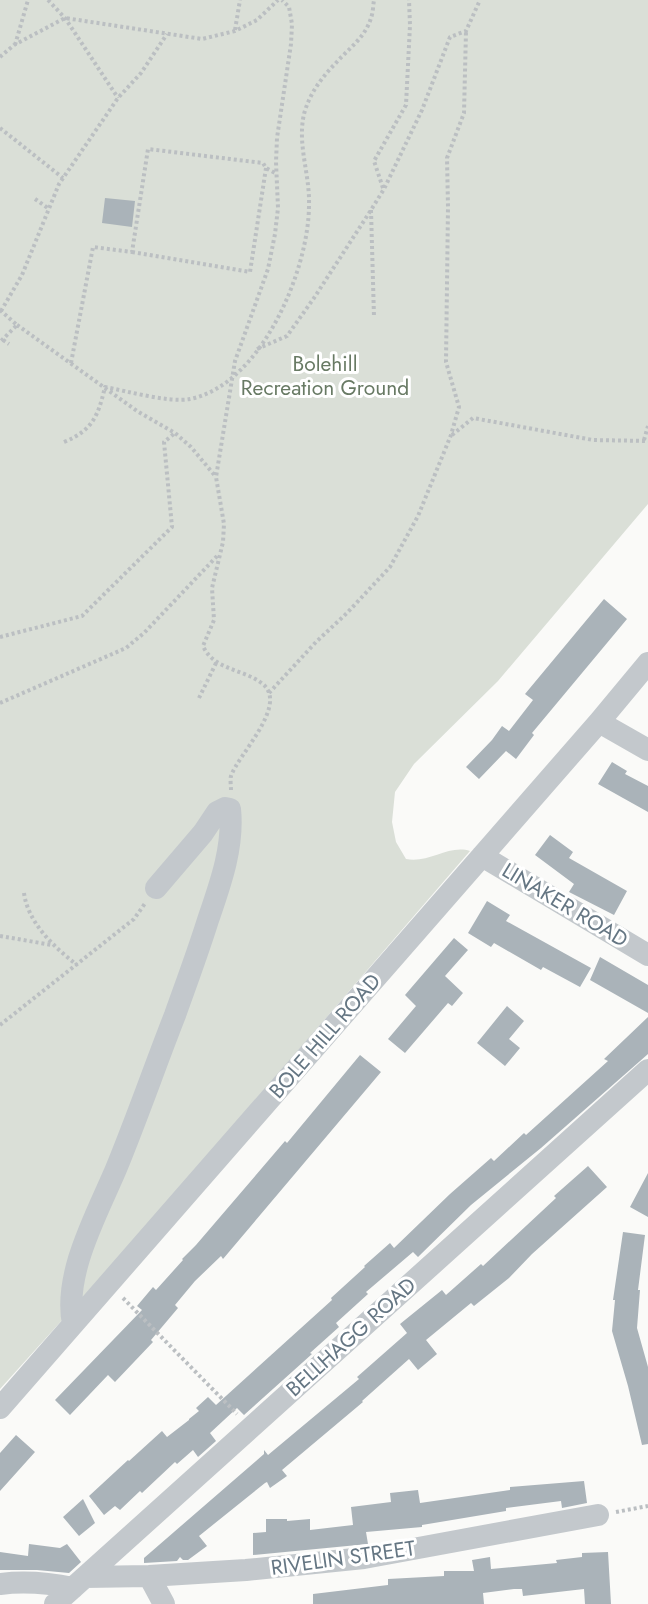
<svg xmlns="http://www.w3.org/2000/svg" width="648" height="1604" font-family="Jost,sans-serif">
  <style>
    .green { fill: #dadfd7 }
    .building { fill: #aab3b9 }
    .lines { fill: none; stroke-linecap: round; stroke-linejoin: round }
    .path { stroke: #bbbfc2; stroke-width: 4; stroke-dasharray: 3 3; stroke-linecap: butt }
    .minor { stroke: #c3c8cc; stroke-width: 22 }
    .labels { text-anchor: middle; stroke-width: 6; stroke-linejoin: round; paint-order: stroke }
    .park-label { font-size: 21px; fill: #687a64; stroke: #fff }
    .street-label { font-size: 21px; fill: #657683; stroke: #fff }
  </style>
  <rect width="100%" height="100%" fill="#fafaf8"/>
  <path class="green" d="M 0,0 L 648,0 L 648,504 L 498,681 L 414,764 L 395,792 L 392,822 L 396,842 L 406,859 C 428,864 449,844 470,851 L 137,1237 L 0,1389 Z"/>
  <path class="building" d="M 105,198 L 135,201 L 132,227 L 102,223 Z
    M 604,599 L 627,619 L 532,733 L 534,735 L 516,759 L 506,751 L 479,779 L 466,767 L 492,740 L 502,726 L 509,731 L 533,700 L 525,694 Z
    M 612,762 L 627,771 L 625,774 L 648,786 L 648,812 L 598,784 Z
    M 550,835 L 573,852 L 569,858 L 627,891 L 614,915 L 569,892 L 574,884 L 535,855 Z
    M 487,901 L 510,915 L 506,921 L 591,968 L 580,987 L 543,967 L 541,970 L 494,943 L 491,947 L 468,933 Z
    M 454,938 L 468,950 L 445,976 L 463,993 L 452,1006 L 448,1003 L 405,1053 L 388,1039 L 416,1006 L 405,995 Z
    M 600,957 L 648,985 L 648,1013 L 590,980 Z
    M 507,1006 L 524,1021 L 509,1039 L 520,1048 L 505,1066 L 477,1043 Z
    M 648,1017 L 648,1054 L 541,1148 L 471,1205 L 418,1257 L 413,1252 L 366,1292 L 368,1294 L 336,1323 L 339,1327 L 310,1353 L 312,1354 L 244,1415 L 237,1408 L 210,1433 L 216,1441 L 198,1457 L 193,1450 L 177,1464 L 175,1462 L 142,1493 L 140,1491 L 120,1510 L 115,1506 L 104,1515 L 89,1496 L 128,1460 L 129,1461 L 162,1431 L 167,1437 L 189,1420 L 189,1419 L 199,1411 L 196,1408 L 208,1397 L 216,1405 L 332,1300 L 331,1298 L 365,1267 L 364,1266 L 390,1243 L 394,1248 L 450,1194 L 491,1158 L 494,1161 L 524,1133 L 526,1135 L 608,1061 L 604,1059 Z
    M 360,1055 L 381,1072 L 223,1259 L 221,1256 L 195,1281 L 175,1305 L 178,1308 L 151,1340 L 153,1342 L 115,1382 L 108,1375 L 70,1415 L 55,1400 L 142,1310 L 137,1306 L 153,1287 L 156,1290 L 183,1260 L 182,1259 L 196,1245 L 285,1141 L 287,1143 Z
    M 588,1166 L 607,1187 L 532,1254 L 509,1278 L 474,1306 L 471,1303 L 426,1340 L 437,1354 L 418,1370 L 409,1359 L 362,1401 L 363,1402 L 282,1470 L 287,1476 L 270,1488 L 267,1482 L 265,1483 L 199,1536 L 207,1546 L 188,1560 L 183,1560 L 180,1557 L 177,1561 L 144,1563 L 144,1558 L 264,1454 L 264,1450 L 268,1455 L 359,1379 L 357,1377 L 407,1333 L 400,1324 L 442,1290 L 446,1295 L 481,1264 L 483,1266 L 556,1198 L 554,1196 Z
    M 648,1173 L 648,1217 L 630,1207 Z
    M 623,1232 L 645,1235 L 638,1290 L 640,1290 L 637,1328 L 648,1367 L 648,1444 L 642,1445 L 628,1386 L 612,1331 L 615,1300 L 613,1300 Z
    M 16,1435 L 35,1452 L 0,1491 L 0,1453 Z
    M 584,1481 L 587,1503 L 562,1508 L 561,1501 L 506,1508 L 506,1511 L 422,1525 L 422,1527 L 366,1532 L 368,1544 L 253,1555 L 253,1533 L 266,1532 L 266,1519 L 287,1519 L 287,1521 L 310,1519 L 310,1530 L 353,1525 L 351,1507 L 391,1502 L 390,1493 L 418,1490 L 420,1503 L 510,1490 L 510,1487 Z
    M 83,1499 L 95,1523 L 79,1536 L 63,1517 Z
    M 29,1544 L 60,1548 L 67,1544 L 81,1562 L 69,1573 L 37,1570 L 0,1570 L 0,1552 L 28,1556 Z
    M 608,1552 L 611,1604 L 585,1604 L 584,1589 L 523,1596 L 522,1589 L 514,1589 L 483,1593 L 484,1604 L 313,1604 L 313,1594 L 388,1585 L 388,1579 L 444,1576 L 444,1571 L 474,1571 L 472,1560 L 490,1557 L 491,1569 L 557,1563 L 556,1560 L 582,1557 L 582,1553 Z"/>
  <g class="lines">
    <path class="path" d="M 48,0 L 65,18 L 118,98
      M 235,30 L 240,0
      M 15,45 L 28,0
      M 0,57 L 14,45 L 65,18 L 202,39 L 235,31 L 257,20 L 278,0
      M 0,128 L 63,178
      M 383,188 L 374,161 L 406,105 L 410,25 L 409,0
      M 35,199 L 49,209
      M 371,210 L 374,317
      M 132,252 L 250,272 L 266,168
      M 0,310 L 17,325 L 0,342
      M 1,311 L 22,275 L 59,184 L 118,98 L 141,73 L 167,34
      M 17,325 L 137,411 L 175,433 L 191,447 L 216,477
      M 3,340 L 9,344
      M 257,349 L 287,336 L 314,298 L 371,210 L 384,189 L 422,110 L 450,37 L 466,31 L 480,0
      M 71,363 L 93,247 L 132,252 L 148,149 L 263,163 L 266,168 L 277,174
      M 452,435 L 473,418 L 593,440 L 648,441
      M 644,440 L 648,426
      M 64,442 C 93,430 98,416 105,387 C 127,391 169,403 190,399 C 261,385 309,270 309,205 C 310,174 297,145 304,114 C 309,95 321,78 335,64 C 348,49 365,38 371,18 C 373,13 373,6 374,0
      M 0,637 L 82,616 L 172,527 L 164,442 L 175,433
      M 269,693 L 316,642 L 347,613 L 390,567 L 418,516 L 451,435 L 459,407 L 446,362 L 448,207 L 447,158 L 464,113 L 466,31
      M 199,698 L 217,661
      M 0,703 L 126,648 L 144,633 L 219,554
      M 231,790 C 231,786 230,780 231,776 C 238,755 287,707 264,685 C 246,669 214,671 203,646 L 214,620 L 212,588 L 223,542 L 224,524 L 216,477 L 235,361 L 268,269 L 275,234 L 278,208 L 276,162 L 277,138 L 291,44 L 292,24 L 289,7 L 282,0
      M 24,893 C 28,923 54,947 77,965
      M 0,936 L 52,945
      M 0,1025 L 134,919 L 146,902
      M 123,1298 L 237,1414
      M 616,1512 L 648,1506"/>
    <path class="minor" d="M 599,722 L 648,750
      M 482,856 L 648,955
      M 73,1324 C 63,1274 97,1214 116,1169 C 137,1118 155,1066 175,1015 C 186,984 198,952 208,920 C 220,885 234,847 230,809 L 225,808 L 217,812 L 203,833 L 156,888
      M 0,1408 L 599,722 L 648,663
      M 149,1576 L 164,1604
      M 85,1577 L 149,1576 L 246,1570 L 364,1558 L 598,1515
      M 0,1584 C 24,1581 49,1583 73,1588
      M 55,1604 L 648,1070"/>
  </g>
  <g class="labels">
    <g class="park-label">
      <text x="325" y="371">Bolehill<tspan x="325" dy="24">Recreation Ground</tspan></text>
    </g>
    <g class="street-label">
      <text transform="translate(565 905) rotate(31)" y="7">LINAKER ROAD</text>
      <text transform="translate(325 1036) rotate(-49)" y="7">BOLE HILL ROAD</text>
      <text transform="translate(351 1337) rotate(-42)" y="7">BELLHAGG ROAD</text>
      <text transform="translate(343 1558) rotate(-8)" y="7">RIVELIN STREET</text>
    </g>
  </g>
</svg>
